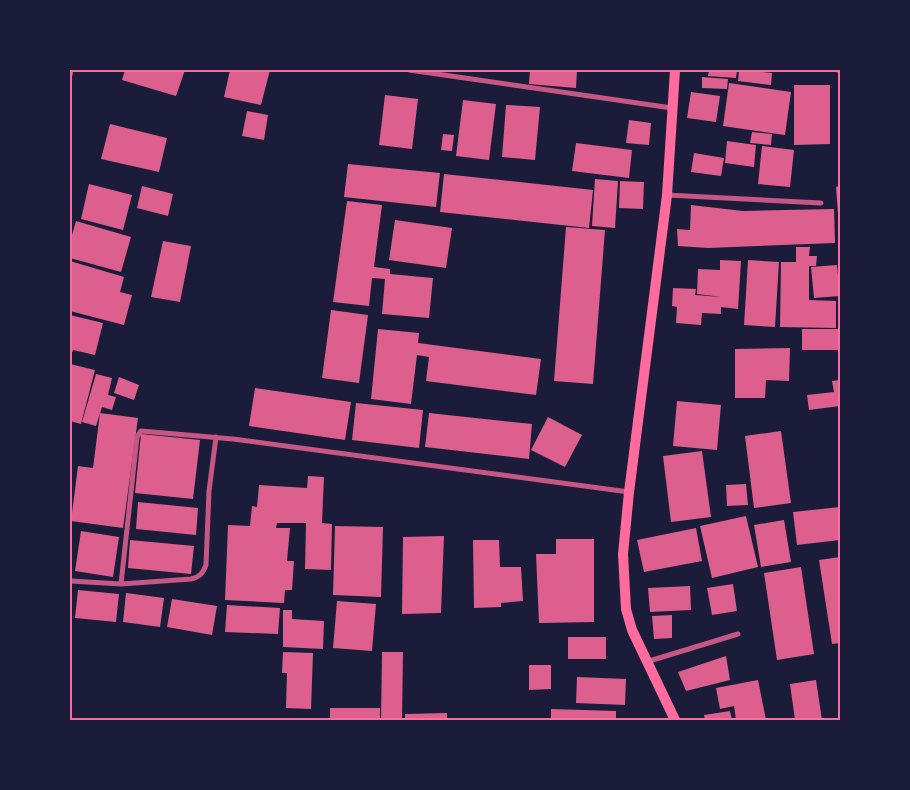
<svg xmlns="http://www.w3.org/2000/svg" width="910" height="790" font-family="'Source Sans 3',sans-serif">
  <style>
    .building { fill: #dd5f8e }
    .lines { fill: none; stroke-linecap: round; stroke-linejoin: round }
    .minor { stroke: #c65784; stroke-width: 5 }
    .secondary { stroke: #ff6b9d; stroke-width: 10 }
    .neatline { fill: none; stroke: #ff6b9d; stroke-width: 2 }
  </style>
  <rect width="100%" height="100%" fill="#1b1b3a"/>
  <path class="building" d="M 125,70 L 185,70 L 176,96 L 122,80 Z
    M 230,70 L 270,70 L 261,105 L 224,97 Z
    M 530,70 L 577,70 L 576,88 L 529,84 Z
    M 709,70 L 737,70 L 736,78 L 708,76 Z
    M 739,70 L 772,73 L 771,85 L 738,81 Z
    M 702,77 L 728,79 L 727,89 L 702,88 Z
    M 729,83 L 791,92 L 785,135 L 723,126 Z
    M 794,85 L 830,85 L 830,144 L 794,145 Z
    M 691,92 L 720,96 L 716,122 L 687,118 Z
    M 385,95 L 418,99 L 412,149 L 379,145 Z
    M 463,100 L 496,104 L 489,160 L 456,156 Z
    M 506,105 L 540,107 L 535,160 L 502,157 Z
    M 247,111 L 268,115 L 264,140 L 242,136 Z
    M 629,120 L 651,123 L 649,145 L 626,143 Z
    M 110,124 L 167,138 L 159,172 L 101,159 Z
    M 752,132 L 772,134 L 771,145 L 750,143 Z
    M 443,134 L 454,135 L 452,151 L 441,150 Z
    M 727,141 L 756,145 L 754,167 L 725,163 Z
    M 576,143 L 632,150 L 629,178 L 572,171 Z
    M 762,146 L 794,150 L 790,187 L 758,184 Z
    M 694,153 L 724,158 L 721,176 L 691,172 Z
    M 348,164 L 440,173 L 436,207 L 344,197 Z
    M 444,174 L 593,190 L 589,228 L 440,212 Z
    M 595,179 L 618,181 L 615,228 L 592,226 Z
    M 620,181 L 644,182 L 643,209 L 619,208 Z
    M 89,184 L 132,195 L 123,230 L 81,219 Z
    M 142,186 L 173,194 L 168,216 L 137,208 Z
    M 840,186 L 840,227 L 839,227 L 836,187 Z
    M 347,201 L 382,205 L 374,267 L 390,269 L 390,274 L 433,278 L 429,318 L 382,314 L 385,279 L 372,278 L 369,306 L 333,302 Z
    M 691,205 L 743,211 L 834,209 L 835,243 L 708,248 L 678,246 L 677,229 L 690,230 Z
    M 395,220 L 452,228 L 446,268 L 389,260 Z
    M 76,221 L 131,237 L 121,272 L 70,258 L 70,242 Z
    M 566,227 L 605,230 L 593,384 L 554,381 Z
    M 163,241 L 191,246 L 180,302 L 151,297 Z
    M 796,247 L 810,247 L 809,256 L 817,256 L 816,266 L 809,266 L 809,300 L 836,301 L 836,328 L 780,327 L 781,262 L 796,262 Z
    M 720,260 L 741,261 L 738,309 L 721,307 L 721,314 L 702,313 L 701,325 L 676,323 L 677,307 L 672,306 L 673,288 L 696,289 L 695,295 L 722,297 L 697,294 L 698,269 L 720,270 Z
    M 748,260 L 779,262 L 775,327 L 744,325 Z
    M 70,261 L 124,277 L 120,292 L 132,295 L 124,325 L 70,311 Z
    M 837,265 L 840,296 L 814,298 L 811,267 Z
    M 331,310 L 368,315 L 359,383 L 322,378 Z
    M 70,315 L 103,323 L 95,355 L 73,350 L 70,358 Z
    M 378,329 L 419,333 L 418,343 L 541,359 L 536,395 L 426,381 L 429,357 L 417,355 L 411,404 L 371,399 Z
    M 802,329 L 839,329 L 840,350 L 802,350 Z
    M 790,348 L 789,381 L 766,380 L 765,398 L 735,398 L 735,349 Z
    M 70,364 L 95,370 L 81,424 L 70,421 Z
    M 96,374 L 112,378 L 108,395 L 116,397 L 112,410 L 102,407 L 96,426 L 82,422 Z
    M 119,377 L 139,385 L 134,400 L 114,393 Z
    M 840,380 L 840,406 L 809,410 L 807,395 L 834,392 L 832,381 Z
    M 255,388 L 351,402 L 345,440 L 249,426 Z
    M 677,401 L 721,405 L 717,450 L 673,446 Z
    M 356,403 L 423,410 L 419,448 L 352,440 Z
    M 100,413 L 138,418 L 123,528 L 71,521 L 78,466 L 93,468 Z
    M 429,413 L 532,424 L 529,459 L 425,447 Z
    M 548,417 L 582,435 L 565,467 L 531,450 Z
    M 781,431 L 791,503 L 754,508 L 745,436 Z
    M 141,434 L 200,440 L 193,499 L 135,493 Z
    M 702,451 L 711,517 L 671,522 L 663,456 Z
    M 308,476 L 324,477 L 322,523 L 332,524 L 331,570 L 305,569 L 306,523 L 277,523 L 276,528 L 290,528 L 287,561 L 294,561 L 292,590 L 285,590 L 284,603 L 225,600 L 228,525 L 250,526 L 252,506 L 257,507 L 259,485 L 307,488 Z
    M 746,484 L 748,505 L 727,506 L 726,485 Z
    M 138,502 L 198,508 L 196,535 L 136,529 Z
    M 840,507 L 840,540 L 797,545 L 793,512 Z
    M 746,516 L 758,567 L 712,578 L 700,526 Z
    M 784,520 L 791,562 L 761,567 L 754,525 Z
    M 335,526 L 383,527 L 381,597 L 333,595 Z
    M 696,528 L 702,561 L 644,572 L 637,540 Z
    M 81,531 L 119,537 L 113,577 L 75,571 Z
    M 444,536 L 441,613 L 402,614 L 403,537 Z
    M 556,539 L 594,539 L 594,622 L 539,623 L 536,554 L 556,554 Z
    M 130,540 L 194,546 L 191,574 L 128,568 Z
    M 473,540 L 499,540 L 500,567 L 521,567 L 523,601 L 501,603 L 501,607 L 474,608 Z
    M 840,557 L 840,643 L 832,644 L 819,560 Z
    M 801,567 L 814,654 L 777,660 L 764,573 Z
    M 733,584 L 737,611 L 712,615 L 707,588 Z
    M 690,586 L 691,610 L 650,612 L 648,588 Z
    M 78,590 L 119,594 L 116,622 L 75,618 Z
    M 126,593 L 164,598 L 160,627 L 123,622 Z
    M 172,599 L 217,606 L 212,635 L 167,627 Z
    M 337,601 L 376,604 L 372,651 L 333,648 Z
    M 227,605 L 280,608 L 278,634 L 225,632 Z
    M 283,610 L 292,610 L 292,619 L 324,621 L 323,649 L 283,647 Z
    M 672,615 L 672,638 L 654,639 L 652,616 Z
    M 568,637 L 606,637 L 606,659 L 568,659 Z
    M 283,652 L 313,653 L 311,709 L 286,708 L 287,673 L 282,673 Z
    M 382,652 L 403,652 L 402,720 L 381,720 Z
    M 726,656 L 730,680 L 686,691 L 678,672 Z
    M 529,665 L 551,665 L 551,689 L 529,690 Z
    M 577,677 L 626,679 L 625,705 L 576,703 Z
    M 758,680 L 766,720 L 736,720 L 734,706 L 720,709 L 716,688 Z
    M 816,680 L 822,720 L 795,720 L 790,684 Z
    M 330,708 L 380,708 L 380,720 L 330,720 Z
    M 551,709 L 616,711 L 616,720 L 551,720 Z
    M 730,711 L 732,720 L 705,720 L 704,715 Z
    M 447,713 L 447,720 L 405,720 L 405,714 Z"/>
  <g class="lines">
    <path class="minor" d="M 409,70 L 672,108
      M 838,70 L 840,70
      M 70,75 L 71,70
      M 667,195 L 821,203
      M 71,581 L 121,584 L 191,579 C 200,577 203,573 206,565 L 209,491 L 216,437
      M 121,584 L 137,437 L 141,431 L 233,439 L 629,492
      M 646,662 L 738,634"/>
    <path class="secondary" d="M 675,720 L 632,630 L 626,609 L 623,554 L 629,492 L 667,195 L 675,70"/>
  </g>
  <rect width="910" height="790" fill="none" stroke="#1b1b3a" stroke-width="142"/>
  <rect x="71" y="71" width="768" height="648" class="neatline"/>
</svg>
